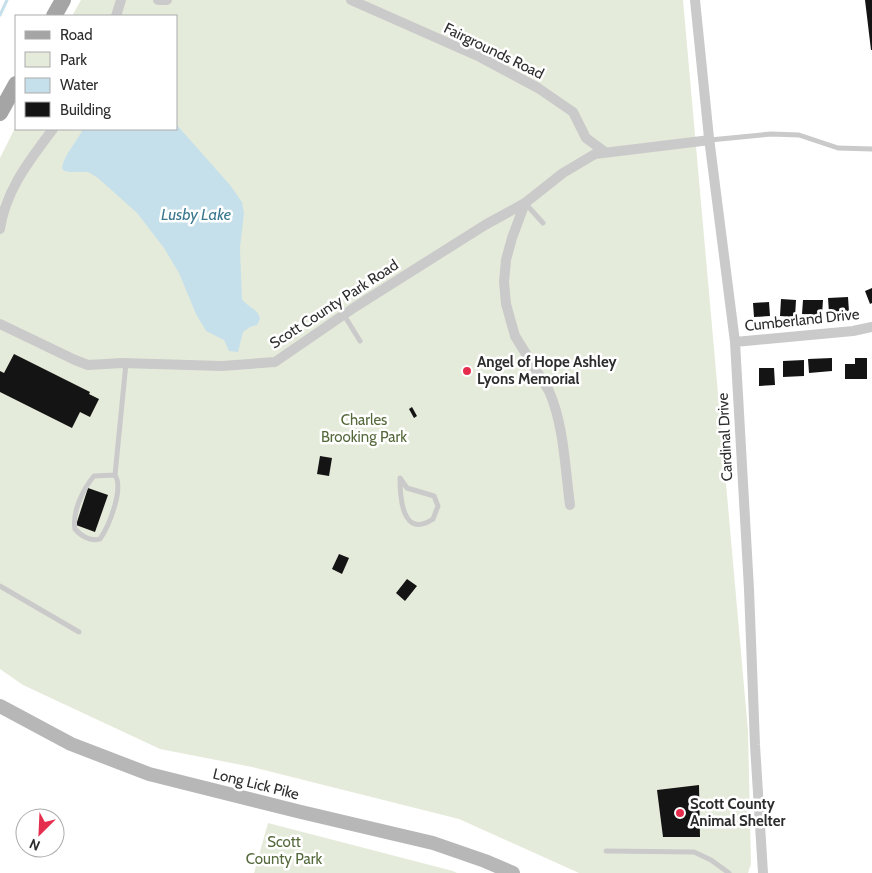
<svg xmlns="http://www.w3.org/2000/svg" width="872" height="873" font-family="Cabin,sans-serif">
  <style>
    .green { fill: #e5ebda }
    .water { fill: #c6e0eb }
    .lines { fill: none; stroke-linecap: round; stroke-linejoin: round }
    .stream { stroke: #c6e0eb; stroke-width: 3 }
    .building { fill: #141414 }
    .service { stroke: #cacaca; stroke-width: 5 }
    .minor { stroke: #cacaca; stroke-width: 10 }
    .secondary { stroke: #b7b7b7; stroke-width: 14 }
    .primary { stroke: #a5a5a5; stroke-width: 16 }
    .poi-dot { fill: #e52e4d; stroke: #fff; stroke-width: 2 }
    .labels { text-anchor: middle; stroke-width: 5; stroke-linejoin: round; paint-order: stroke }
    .street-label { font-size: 15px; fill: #2d2d2d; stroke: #fff }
    .poi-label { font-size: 15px; font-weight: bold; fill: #2d2d2d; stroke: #fff; text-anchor: start }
    .park-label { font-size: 15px; fill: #55693b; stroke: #fff }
    .water-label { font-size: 16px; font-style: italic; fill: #3b778f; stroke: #fff }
  </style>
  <rect width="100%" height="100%" fill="#fff"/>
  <path class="green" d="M 81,0 L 683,0 L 748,731 L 751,864 L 748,873 L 579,873 L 459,819 L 252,767 L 160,749 L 23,685 L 0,669 L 0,158 L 16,126 L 16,129 L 176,129 L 176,16 L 72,16 Z
    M 268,823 L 453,871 L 457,873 L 254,873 Z"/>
  <path class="water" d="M 176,124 L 230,185 L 242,202 L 244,213 L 240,248 L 242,299 C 247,307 259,309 260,319 L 257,325 L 250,327 L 243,332 L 238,352 L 229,351 L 224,340 L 206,331 L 196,314 L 179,273 L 164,248 L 137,213 L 98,178 L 88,172 L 70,172 L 64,171 L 62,168 C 64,154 77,142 83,129 L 176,129 Z"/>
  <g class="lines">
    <path class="stream" d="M 0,15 L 7,0"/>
  </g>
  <path class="building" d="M 865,0 L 872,0 L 872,50 L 871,50 Z
    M 872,288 L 872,303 L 870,304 L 865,291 Z
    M 848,297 L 849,312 L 829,313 L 828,298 Z
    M 781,299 L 796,300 L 795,317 L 780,316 Z
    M 803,300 L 823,300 L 822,315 L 802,314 Z
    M 769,302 L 770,316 L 754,317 L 753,303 Z
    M 14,354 L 90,392 L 89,394 L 99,399 L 90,417 L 80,412 L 72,428 L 0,392 L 0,371 L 4,373 Z
    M 832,358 L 832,371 L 809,373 L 808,359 Z
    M 855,358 L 867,358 L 867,379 L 845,379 L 845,364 L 855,364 Z
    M 804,360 L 804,376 L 783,377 L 783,361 Z
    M 759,368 L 774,368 L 775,385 L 759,386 Z
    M 412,407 L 417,416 L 414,418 L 409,409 Z
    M 320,456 L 332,458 L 329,476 L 317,474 Z
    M 88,488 L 108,495 L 95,532 L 76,525 Z
    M 339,554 L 349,558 L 342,574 L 332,569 Z
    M 407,579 L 417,586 L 405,601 L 396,593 Z
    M 699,785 L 700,837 L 663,837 L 657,790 Z"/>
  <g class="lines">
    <path class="service" d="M 710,140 L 771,134 L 799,135 L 838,148 L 872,149
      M 525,203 L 543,223
      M 344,315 L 360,341
      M 115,475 L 94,476 C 83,489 72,512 75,529 C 81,536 91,542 100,539 C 109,526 124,489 115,475 L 126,363
      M 400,478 L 407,488 L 434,496 L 438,506 L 433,519 C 402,540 400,496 400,478 Z
      M 0,586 L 79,632
      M 606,851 L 694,852 L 711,860 L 729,873"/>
    <path class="minor" d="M 158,0 L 167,0
      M 351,0 L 480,57 L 538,88 L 573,112 L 586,138 L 605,152
      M 695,0 L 709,138 L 735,342 L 749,589 L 755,745 L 763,873
      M 116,16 L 121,0
      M 0,229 C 6,189 30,160 53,129
      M 0,324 L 75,360 L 88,365 L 122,363 L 222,366 L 275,362 L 355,307 L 485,225 L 525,203
      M 735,342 L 853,331 L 872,327
      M 570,505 C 565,468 564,425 549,391 L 515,336 L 506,304 L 504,282 L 506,260 L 512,238 L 525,203 L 563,173 L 595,154 L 710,140"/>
    <path class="secondary" d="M 0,706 L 71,744 L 149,774 L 301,812 L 433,843 L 485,861 L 513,873"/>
    <path class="primary" d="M 54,16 L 63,0
      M 0,113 L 16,84"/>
  </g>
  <g class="poi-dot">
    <circle cx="467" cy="371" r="5"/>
    <circle cx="680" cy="813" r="5"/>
  </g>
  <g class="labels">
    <g class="street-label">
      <text transform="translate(494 51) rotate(26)" y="5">Fairgrounds Road</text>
      <text transform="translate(334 304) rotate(-33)" y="5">Scott County Park Road</text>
      <text transform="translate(802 320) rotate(-6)" y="5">Cumberland Drive</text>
      <text transform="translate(725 437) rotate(-93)" y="5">Cardinal Drive</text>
      <text transform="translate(256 784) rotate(14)" y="5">Long Lick Pike</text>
    </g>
    <g class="poi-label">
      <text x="477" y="367">Angel of Hope Ashley<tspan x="477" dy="17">Lyons Memorial</tspan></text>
      <text x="690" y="809">Scott County<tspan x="690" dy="17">Animal Shelter</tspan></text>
    </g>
    <g class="park-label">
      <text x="364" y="425">Charles<tspan x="364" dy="17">Brooking Park</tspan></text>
      <text x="284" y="847">Scott<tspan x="284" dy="17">County Park</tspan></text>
    </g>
    <g class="water-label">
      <text x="196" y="220">Lusby Lake</text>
    </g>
  </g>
  <rect x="15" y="15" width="162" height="115" fill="#ffffff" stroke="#ababab"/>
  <rect x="25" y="31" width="25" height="8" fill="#a5a5a5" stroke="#ababab"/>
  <text x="60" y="40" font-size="15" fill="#2d2d2d">Road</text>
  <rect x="25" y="52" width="25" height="15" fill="#e5ebda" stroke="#ababab"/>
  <text x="60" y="65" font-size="15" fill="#2d2d2d">Park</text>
  <rect x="25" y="78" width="25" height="15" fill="#c6e0eb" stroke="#ababab"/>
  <text x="60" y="90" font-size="15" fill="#2d2d2d">Water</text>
  <rect x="25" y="102" width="25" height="15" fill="#141414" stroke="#ababab"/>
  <text x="60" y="115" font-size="15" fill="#2d2d2d">Building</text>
  <g transform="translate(40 833) rotate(204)"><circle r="24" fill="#ffffff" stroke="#ababab"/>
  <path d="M0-4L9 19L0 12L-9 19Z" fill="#e52e4d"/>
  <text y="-8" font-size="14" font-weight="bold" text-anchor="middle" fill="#2d2d2d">N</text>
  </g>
</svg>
